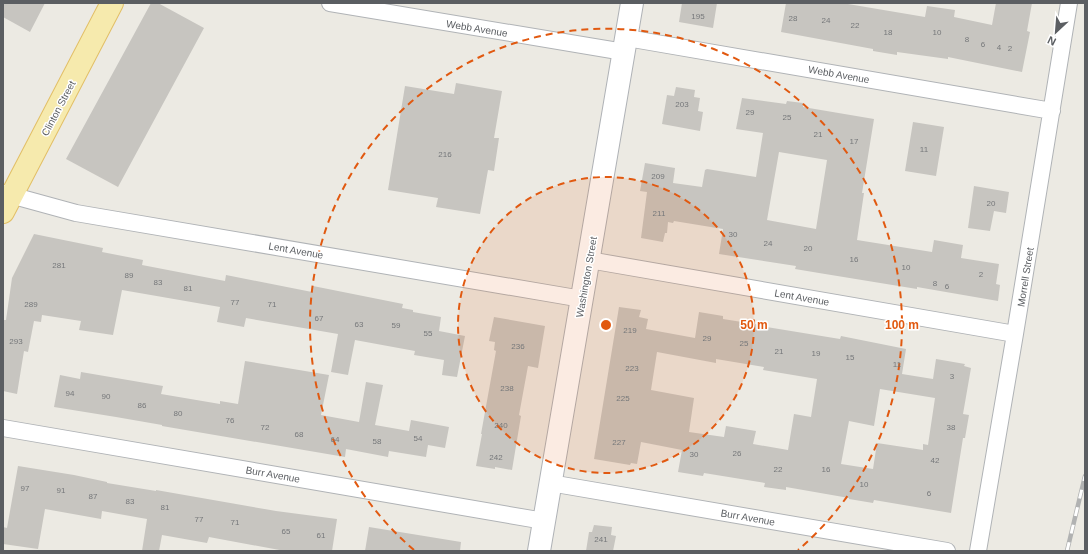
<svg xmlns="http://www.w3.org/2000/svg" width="1088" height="554" font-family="Arial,sans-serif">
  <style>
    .building { fill: #c7c5c0; fill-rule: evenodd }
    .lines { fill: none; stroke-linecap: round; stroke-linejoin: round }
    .minor-casing { stroke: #b0b3b6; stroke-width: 18 }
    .secondary-casing { stroke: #afb2b6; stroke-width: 24 }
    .primary-casing { stroke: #e2bf66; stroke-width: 24 }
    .minor { stroke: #fff; stroke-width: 16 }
    .secondary { stroke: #fff; stroke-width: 22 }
    .primary { stroke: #f6eaad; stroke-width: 22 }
    .rail-casing { stroke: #b1b2b2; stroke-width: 4.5 }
    .rail { stroke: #fff; stroke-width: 3; stroke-dasharray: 9; stroke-linecap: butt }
    .ring { fill: none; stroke: #e15910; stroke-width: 2; stroke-dasharray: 7 5 }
    .labels { text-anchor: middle; stroke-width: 3; stroke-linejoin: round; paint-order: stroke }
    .number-label { font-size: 8px; fill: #76787a }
    .street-label { font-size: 10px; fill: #5b5e62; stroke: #fff }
    .centre { fill: #e15910; stroke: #fff; stroke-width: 2 }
    .ring-label { font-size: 12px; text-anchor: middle; font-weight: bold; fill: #e15910; stroke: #fff; stroke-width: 3; stroke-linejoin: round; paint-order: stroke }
  </style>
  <rect width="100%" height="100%" fill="#eceae3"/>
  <path class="building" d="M 3,3 L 45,3 L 30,32 L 3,17 Z
    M 151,3 L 158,3 L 204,28 L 118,187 L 66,159 Z
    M 682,3 L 717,3 L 713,28 L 679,22 Z
    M 786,3 L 842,3 L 925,17 L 927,6 L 955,10 L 954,17 L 992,25 L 996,3 L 1032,3 L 1027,31 L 1030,32 L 1022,72 L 948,57 L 948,59 L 897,52 L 897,55 L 873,51 L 873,49 L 781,32 Z
    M 456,83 L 502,91 L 494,138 L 499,138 L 494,171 L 488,170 L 480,214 L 436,207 L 438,198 L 388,190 L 405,86 L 454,94 Z
    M 676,87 L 695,90 L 694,97 L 700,98 L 698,111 L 703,112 L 700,131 L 662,124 L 667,95 L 674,96 Z
    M 742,98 L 786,104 L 787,101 L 803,103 L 803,107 L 874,119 L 862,193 L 864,193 L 857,240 L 932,252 L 934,240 L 963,245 L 961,258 L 999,264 L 996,284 L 1000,285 L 998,301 L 917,287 L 917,289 L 819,273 L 795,269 L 796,266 L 719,254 L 723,229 L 674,221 L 673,223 L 668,222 L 667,233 L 665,233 L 663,242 L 641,238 L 647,192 L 640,191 L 645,163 L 675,168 L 673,183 L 702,187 L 705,170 L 707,169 L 756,177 L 763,133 L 736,129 ZM 779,152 L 827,160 L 816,229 L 767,220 Z
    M 913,122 L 944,127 L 936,176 L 905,171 Z
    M 974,186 L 1009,192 L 1006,213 L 994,211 L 990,231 L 968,228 Z
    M 34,234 L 103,248 L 102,252 L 143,260 L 142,265 L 225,281 L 226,275 L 312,292 L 313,286 L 403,304 L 402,308 L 413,310 L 413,312 L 441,317 L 439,331 L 465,336 L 457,377 L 442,375 L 444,360 L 414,355 L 415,351 L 355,340 L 348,375 L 331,372 L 338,334 L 246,318 L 244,327 L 217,322 L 220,307 L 122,290 L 113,335 L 79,330 L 81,321 L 42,315 L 41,322 L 34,321 L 28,352 L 24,351 L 17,394 L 3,391 L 3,320 L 6,320 L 12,278 Z
    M 619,307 L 641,310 L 639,317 L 648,319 L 646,329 L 695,338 L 699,312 L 723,316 L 723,319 L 761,325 L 761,326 L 840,339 L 841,336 L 906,349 L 902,374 L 933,379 L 936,359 L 965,364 L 964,366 L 971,368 L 963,414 L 969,415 L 965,438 L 963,438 L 951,513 L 874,500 L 873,503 L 849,499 L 849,498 L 786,487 L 786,490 L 764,487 L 765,483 L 704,473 L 703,476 L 678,472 L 682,450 L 641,442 L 637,464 L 631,463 L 630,465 L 594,459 ZM 657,352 L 716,363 L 716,359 L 764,367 L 763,370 L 817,379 L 811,417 L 794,414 L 788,450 L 753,444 L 756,431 L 726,426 L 724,437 L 689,432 L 694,398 L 651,390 ZM 880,389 L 935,398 L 928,445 L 923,444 L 923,450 L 877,443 L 873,469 L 841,464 L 849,421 L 874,426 Z
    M 494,317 L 545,326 L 538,368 L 528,366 L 519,415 L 521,416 L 512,470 L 495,467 L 495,469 L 476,466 L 482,434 L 481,434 L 496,351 L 494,350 L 495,342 L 489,341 Z
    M 245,361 L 329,375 L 321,415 L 359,422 L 366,382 L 383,385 L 375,425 L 409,431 L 411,420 L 449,427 L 445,448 L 428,445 L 426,457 L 389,451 L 388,457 L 346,449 L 345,457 L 162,426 L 162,425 L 116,417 L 54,407 L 60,375 L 80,379 L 81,372 L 163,386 L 161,394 L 220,404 L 220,401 L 238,404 Z
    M 18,466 L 74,475 L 107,482 L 107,483 L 156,491 L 156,490 L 276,511 L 337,519 L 332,551 L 285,551 L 209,537 L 207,543 L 162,535 L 159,551 L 142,551 L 147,519 L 102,511 L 101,519 L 45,509 L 38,549 L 3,544 L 3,527 L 7,528 Z
    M 594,525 L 612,527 L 611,535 L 616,536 L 613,551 L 586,551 L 589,532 L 592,532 Z
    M 369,527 L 461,542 L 460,551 L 365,551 Z"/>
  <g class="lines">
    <g class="minor-casing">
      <path id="minor" d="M 330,3 L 624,52
        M 627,38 L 1052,111
        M 3,193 L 76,213 L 582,299
        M 589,260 L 1015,334
        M 3,428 L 544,521
        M 550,483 L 947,551
        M 978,551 L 1015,334 L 1069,3"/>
    </g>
    <g class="secondary-casing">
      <path id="secondary" d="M 539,551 L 632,3"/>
    </g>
    <g class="primary-casing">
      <path id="primary" d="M 3,212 L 112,3"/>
    </g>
    <use href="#minor" class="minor"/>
    <use href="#secondary" class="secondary"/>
    <use href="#primary" class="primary"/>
    <g class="rail-casing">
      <path id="rail" d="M 1067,551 L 1085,476"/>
    </g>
    <use href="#rail" class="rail"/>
  </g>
  <circle cx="606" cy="325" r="148" fill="#e15910" fill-opacity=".12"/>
  <g class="ring">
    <circle cx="606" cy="325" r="148"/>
    <path d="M414 550A296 296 0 1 1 798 550"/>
  </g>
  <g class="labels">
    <g class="number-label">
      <text x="698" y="19">195</text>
      <text x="793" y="21">28</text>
      <text x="826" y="23">24</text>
      <text x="855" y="28">22</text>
      <text x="888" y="35">18</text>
      <text x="937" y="35">10</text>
      <text x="967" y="42">8</text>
      <text x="983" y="47">6</text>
      <text x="999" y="50">4</text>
      <text x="1010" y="51">2</text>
      <text x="682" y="107">203</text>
      <text x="750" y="115">29</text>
      <text x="787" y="120">25</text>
      <text x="818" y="137">21</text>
      <text x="854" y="144">17</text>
      <text x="924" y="152">11</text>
      <text x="445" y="157">216</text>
      <text x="658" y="179">209</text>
      <text x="991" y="206">20</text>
      <text x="659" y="216">211</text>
      <text x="733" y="237">30</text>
      <text x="768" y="246">24</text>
      <text x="808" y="251">20</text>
      <text x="854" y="262">16</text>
      <text x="59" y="268">281</text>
      <text x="906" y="270">10</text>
      <text x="981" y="277">2</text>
      <text x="129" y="278">89</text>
      <text x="158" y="285">83</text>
      <text x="935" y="286">8</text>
      <text x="947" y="289">6</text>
      <text x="188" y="291">81</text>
      <text x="235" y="305">77</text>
      <text x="31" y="307">289</text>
      <text x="272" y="307">71</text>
      <text x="319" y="321">67</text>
      <text x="359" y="327">63</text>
      <text x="396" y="328">59</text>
      <text x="630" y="333">219</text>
      <text x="428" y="336">55</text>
      <text x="707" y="341">29</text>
      <text x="16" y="344">293</text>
      <text x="744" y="346">25</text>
      <text x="518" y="349">236</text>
      <text x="779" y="354">21</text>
      <text x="816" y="356">19</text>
      <text x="850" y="360">15</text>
      <text x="897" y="367">11</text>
      <text x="632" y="371">223</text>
      <text x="952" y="379">3</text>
      <text x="507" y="391">238</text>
      <text x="70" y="396">94</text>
      <text x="106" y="399">90</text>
      <text x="623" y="401">225</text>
      <text x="142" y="408">86</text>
      <text x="178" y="416">80</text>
      <text x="230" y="423">76</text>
      <text x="501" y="428">240</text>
      <text x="265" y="430">72</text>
      <text x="951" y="430">38</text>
      <text x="299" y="437">68</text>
      <text x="418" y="441">54</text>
      <text x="335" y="442">64</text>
      <text x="377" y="444">58</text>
      <text x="619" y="445">227</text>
      <text x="737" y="456">26</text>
      <text x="694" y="457">30</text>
      <text x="496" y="460">242</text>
      <text x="935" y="463">42</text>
      <text x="778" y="472">22</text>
      <text x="826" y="472">16</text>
      <text x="864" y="487">10</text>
      <text x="25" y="491">97</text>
      <text x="61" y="493">91</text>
      <text x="929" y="496">6</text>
      <text x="93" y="499">87</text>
      <text x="130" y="504">83</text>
      <text x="165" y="510">81</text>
      <text x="199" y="522">77</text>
      <text x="235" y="525">71</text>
      <text x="286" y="534">65</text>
      <text x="321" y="538">61</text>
      <text x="601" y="542">241</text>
    </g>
    <g class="street-label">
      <text transform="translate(477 28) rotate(9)" y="4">Webb Avenue</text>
      <text transform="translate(839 74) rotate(10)" y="4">Webb Avenue</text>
      <text transform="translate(58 108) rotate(-62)" y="4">Clinton Street</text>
      <text transform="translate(296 250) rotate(10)" y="4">Lent Avenue</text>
      <text transform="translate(586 277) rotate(-80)" y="4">Washington Street</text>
      <text transform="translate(1025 277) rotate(-81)" y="4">Morrell Street</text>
      <text transform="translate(802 297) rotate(10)" y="4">Lent Avenue</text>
      <text transform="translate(273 474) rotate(10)" y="4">Burr Avenue</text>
      <text transform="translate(748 517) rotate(10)" y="4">Burr Avenue</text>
    </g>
  </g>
  <circle cx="606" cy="325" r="6" class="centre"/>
  <g class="ring-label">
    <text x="754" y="329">50 m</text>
    <text x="902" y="329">100 m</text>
  </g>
  <rect width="1088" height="554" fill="none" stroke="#5b5e62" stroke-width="8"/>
  <g transform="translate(1056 32) rotate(206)" stroke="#ffffff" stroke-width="3" paint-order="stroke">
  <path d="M0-3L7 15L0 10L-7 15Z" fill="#5b5e62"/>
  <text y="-6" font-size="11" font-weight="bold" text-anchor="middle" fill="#5b5e62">N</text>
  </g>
</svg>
